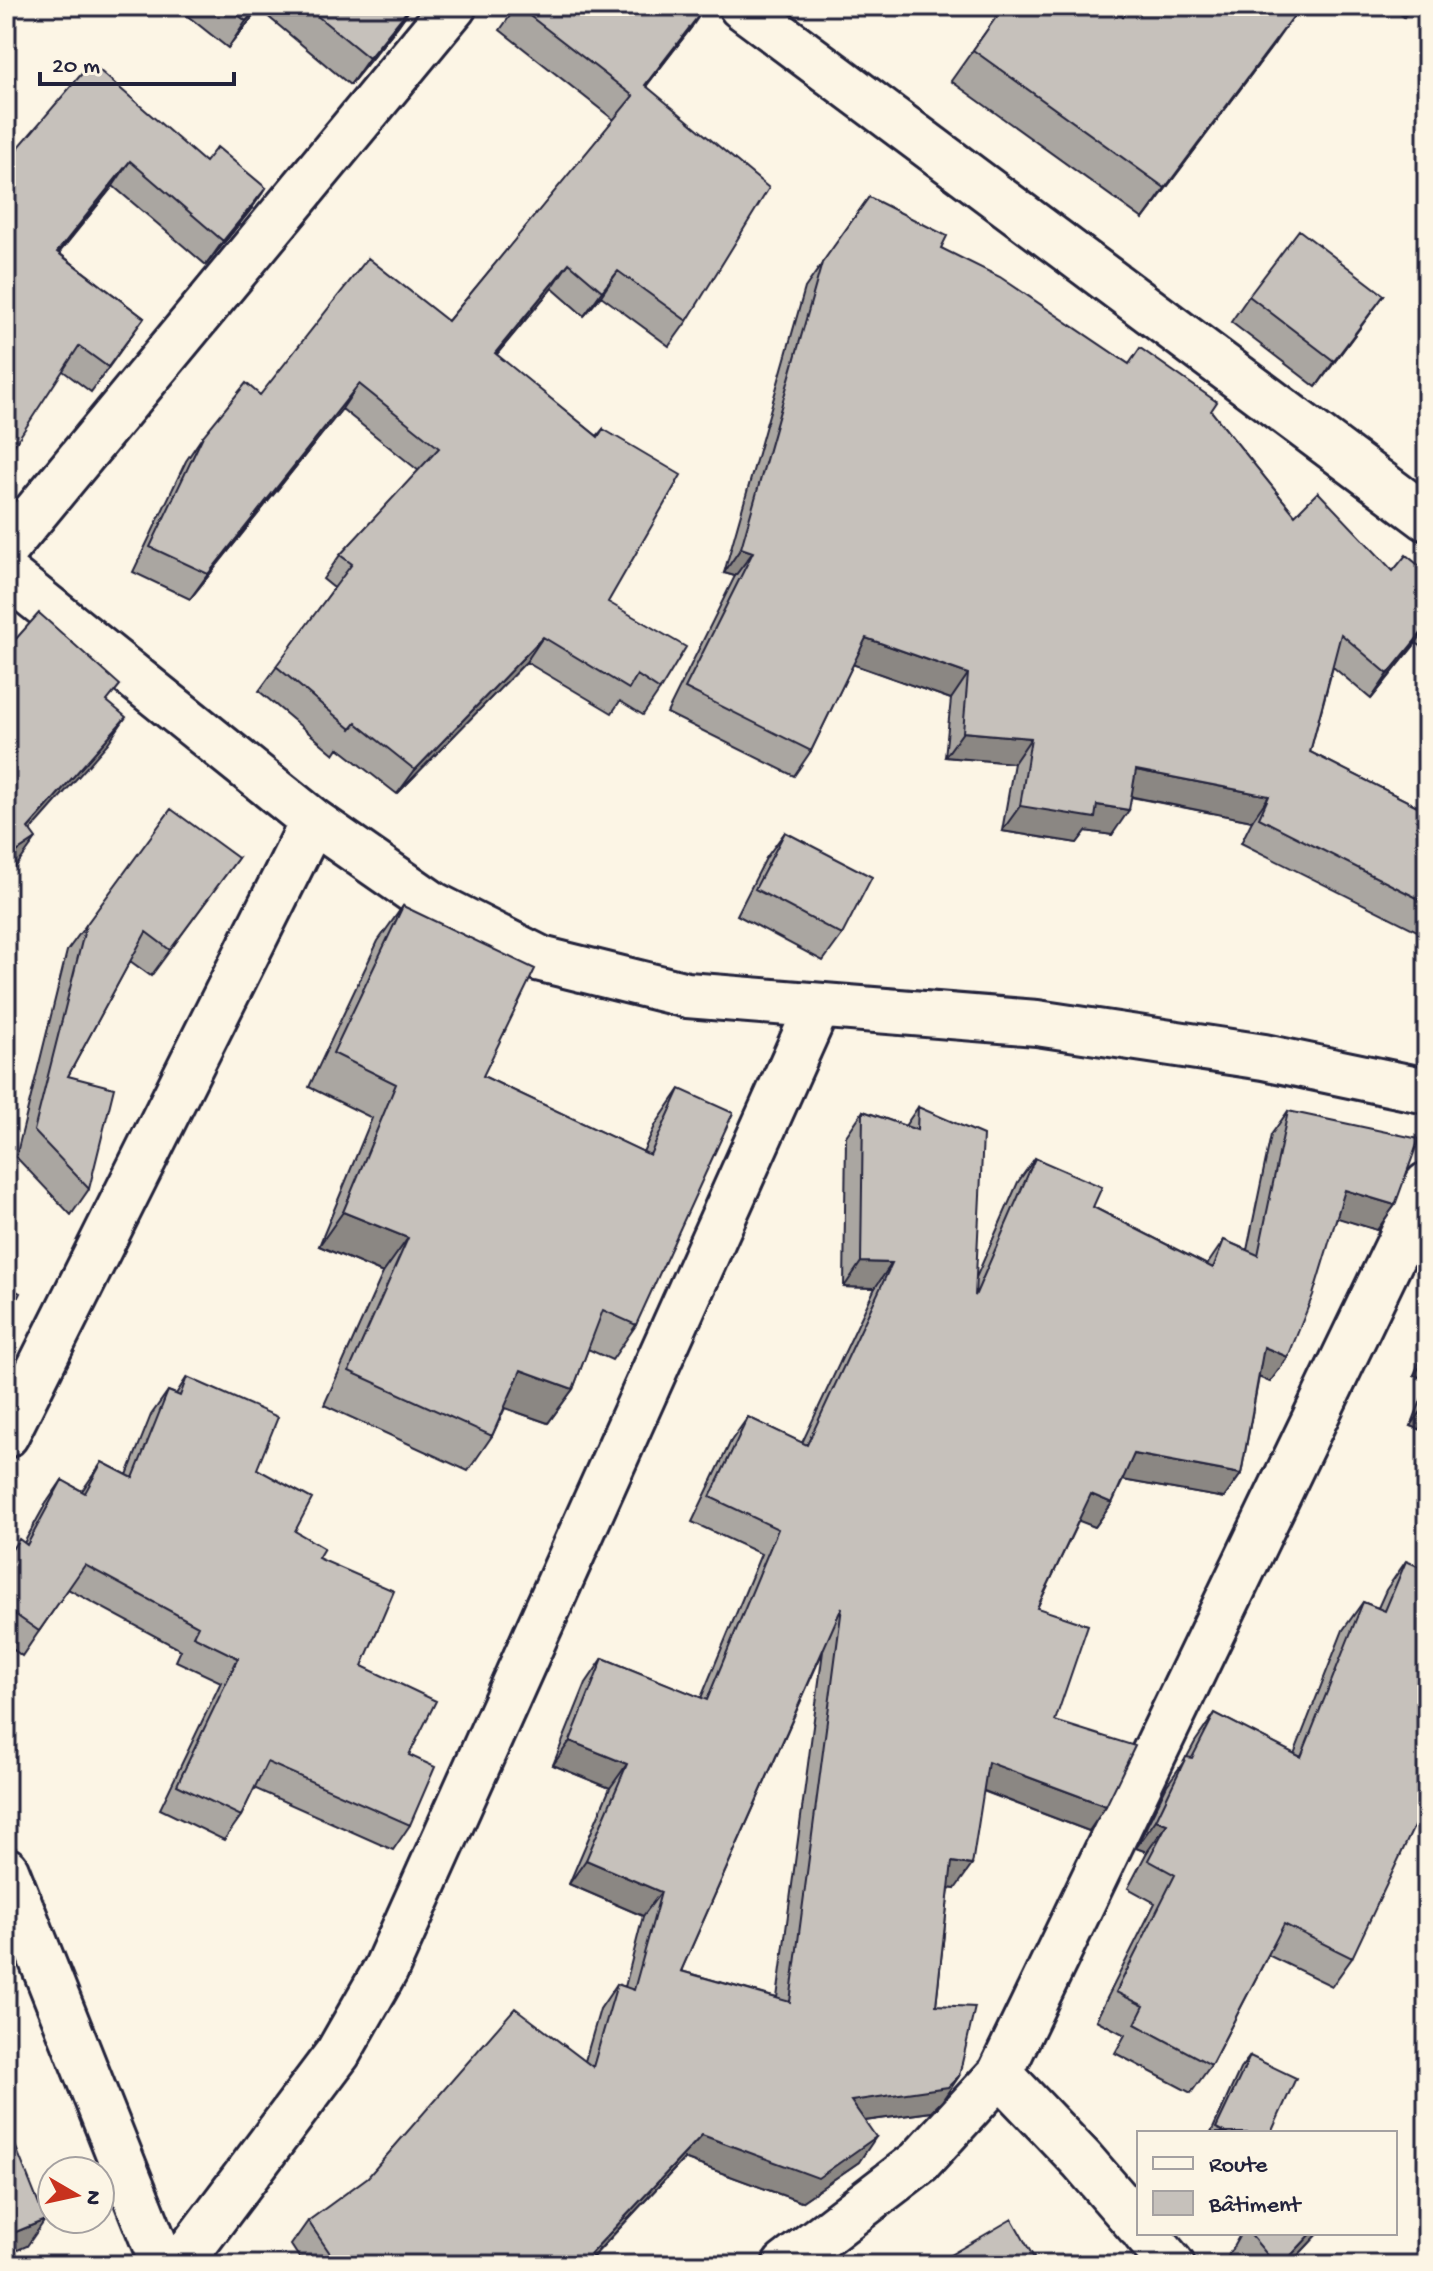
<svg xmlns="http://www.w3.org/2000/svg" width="1433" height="2271" font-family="'Gochi Hand',sans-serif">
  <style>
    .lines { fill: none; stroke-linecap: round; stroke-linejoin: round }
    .minor-casing { stroke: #22223b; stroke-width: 50 }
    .minor { stroke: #fcf5e5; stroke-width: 44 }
    .wall { fill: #aaa6a1; stroke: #22223b; stroke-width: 2; fill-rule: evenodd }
    .shaded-wall { fill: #8b8783; stroke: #22223b; stroke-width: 2 }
    .building { fill: #c6c1bb; stroke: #22223b; stroke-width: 2; fill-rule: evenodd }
  </style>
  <rect width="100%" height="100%" fill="#fcf5e5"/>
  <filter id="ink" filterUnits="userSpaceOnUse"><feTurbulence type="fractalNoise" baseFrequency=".0125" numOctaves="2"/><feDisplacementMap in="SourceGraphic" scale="16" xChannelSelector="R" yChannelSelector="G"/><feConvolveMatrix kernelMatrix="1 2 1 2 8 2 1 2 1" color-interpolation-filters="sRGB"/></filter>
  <g filter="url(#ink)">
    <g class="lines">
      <g class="minor-casing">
        <path id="minor" d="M 741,6 L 1427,518
          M 6,548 L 454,6
          M 6,574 L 313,821 L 434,905 L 541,959 L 687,995 L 1037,1023 L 1264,1057 L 1427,1091
          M 6,1435 L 313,821
          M 6,1870 L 163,2265
          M 1000,2074 L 1082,2160 L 1139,2226
          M 1145,2233 L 1172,2265
          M 179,2265 L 338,2053 L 386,1969 L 818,1006
          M 785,2265 L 919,2162 L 1000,2074 L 1427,1185"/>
      </g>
      <use href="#minor" class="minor"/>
    </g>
    <path class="wall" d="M 175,6 L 412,6 L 398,26 L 350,85 L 259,9 L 228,48 Z
      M 517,6 L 691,28 L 646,86 L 687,321 L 669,346 L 601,296 L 584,316 L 552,288 L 496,355 L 597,436 L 603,429 L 608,602 L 660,690 L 643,715 L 620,701 L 612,713 L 526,662 L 397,794 L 338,748 L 334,754 L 259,691 L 334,588 L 323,579 L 340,555 L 419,471 L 342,409 L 190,599 L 133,572 L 186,461 L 203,436 L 260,395 L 448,321 L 614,120 L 500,30 Z
      M 1004,6 L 1123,17 L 1274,44 L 1143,219 L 951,81 Z
      M 1390,6 L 1412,6 L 1404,17 Z
      M 6,162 L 205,162 L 266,188 L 249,212 L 206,265 L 113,186 L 59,253 L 144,318 L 91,392 L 63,371 Z
      M 869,197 L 941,248 L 1129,364 L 1211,411 L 1295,515 L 1393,571 L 1427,572 L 1427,650 L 1416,643 L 1371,699 L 1333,667 L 1310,752 L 1427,811 L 1427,936 L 1241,843 L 1252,821 L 1131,797 L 1112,835 L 1086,831 L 1077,843 L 1002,831 L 1014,763 L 945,757 L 951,699 L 853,664 L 811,751 L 794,776 L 667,713 L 735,576 L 724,573 L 805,288 Z
      M 1384,295 L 1316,387 L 1231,322 L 1249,296 Z
      M 785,832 L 842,935 L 823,961 L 737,915 L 766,858 Z
      M 238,858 L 151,976 L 130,961 L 68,1076 L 89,1189 L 71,1215 L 16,1157 L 67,951 L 86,925 Z
      M 403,906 L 483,1076 L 643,1152 L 656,1124 L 680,1089 L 636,1325 L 612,1360 L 588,1349 L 573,1389 L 548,1423 L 505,1408 L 492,1436 L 468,1471 L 324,1405 L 383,1273 L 319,1246 L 372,1118 L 309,1087 L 378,941 Z
      M 918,1107 L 975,1280 L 1018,1182 L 1035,1158 L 1093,1207 L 1207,1265 L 1224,1240 L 1247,1250 L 1271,1135 L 1288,1111 L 1395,1205 L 1377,1230 L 1337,1217 L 1270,1382 L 1259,1377 L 1241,1474 L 1224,1498 L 1123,1480 L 1112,1503 L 1095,1527 L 1079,1520 L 1037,1608 L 1055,1721 L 1106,1806 L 1089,1831 L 983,1791 L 955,1889 L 949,1888 L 936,2005 L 959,2076 L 942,2101 L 931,2112 L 865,2121 L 859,2162 L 801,2202 L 684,2159 L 593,2257 L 598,2265 L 304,2265 L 291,2245 L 308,2221 L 585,2061 L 600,2009 L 617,1984 L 625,1987 L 643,1916 L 569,1884 L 610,1788 L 553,1765 L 586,1683 L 603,1658 L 701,1698 L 761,1554 L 692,1522 L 731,1441 L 748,1417 L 802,1443 L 875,1288 L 844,1287 L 846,1136 L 863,1111 L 905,1126 ZM 823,1651 L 777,1998 L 681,1971 Z
      M 1427,1342 L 1427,1380 L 1414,1375 Z
      M 187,1377 L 257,1469 L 295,1531 L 318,1558 L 362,1666 L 409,1755 L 410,1825 L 393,1850 L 254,1788 L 241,1816 L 224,1840 L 160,1809 L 221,1682 L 176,1661 L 181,1650 L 68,1589 L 22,1656 L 6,1644 L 6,1558 L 24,1543 L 45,1505 L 62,1480 L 82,1491 L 102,1462 L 127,1475 L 151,1415 L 168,1391 L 176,1394 Z
      M 1427,1385 L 1427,1432 L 1411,1426 Z
      M 1406,1561 L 1352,1958 L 1332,1986 L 1268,1955 L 1211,2065 L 1191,2093 L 1115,2053 L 1125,2035 L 1096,2020 L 1155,1903 L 1128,1888 L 1147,1852 L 1136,1848 L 1167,1785 L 1187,1757 L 1195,1742 L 1215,1713 L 1294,1754 L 1343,1630 L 1363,1602 L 1378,1608 L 1386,1590 Z
      M 1250,2056 L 1271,2133 L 1211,2133 L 1240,2069 Z
      M 1241,2233 L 1319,2233 L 1289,2265 L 1235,2265 L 1228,2256 Z"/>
    <path class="shaded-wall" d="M 259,6 L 261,6 L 228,48 L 246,21 Z
      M 412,6 L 398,26 L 350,85 L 369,58 Z
      M 706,6 L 691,28 L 628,110 L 645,85 Z
      M 1296,13 L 1274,44 L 1143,219 L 1165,188 Z
      M 130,161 L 113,186 L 40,276 L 57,252 Z
      M 266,188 L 249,212 L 206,265 L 223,241 Z
      M 569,263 L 552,288 L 477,378 L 495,353 Z
      M 618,271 L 601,296 L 584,316 L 602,291 Z
      M 1384,295 L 1365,321 L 1316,387 L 1334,361 Z
      M 359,384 L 342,409 L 190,599 L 208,574 Z
      M 741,548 L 753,552 L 735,576 L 724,573 Z
      M 1427,626 L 1416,643 L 1371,699 L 1388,674 Z
      M 543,637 L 526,662 L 397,794 L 415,770 Z
      M 866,638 L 968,674 L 951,699 L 849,663 Z
      M 126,717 L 108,743 L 10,854 L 28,828 Z
      M 963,732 L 1031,738 L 1014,763 L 945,757 Z
      M 1136,770 L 1269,796 L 1252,821 L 1119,794 Z
      M 1097,805 L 1129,810 L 1112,835 L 1086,831 L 1077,843 L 1002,831 L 1020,806 Z
      M 36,839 L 17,865 L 6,873 L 6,859 Z
      M 1345,1190 L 1395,1205 L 1377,1230 L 1328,1215 Z
      M 343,1212 L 408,1238 L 383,1273 L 319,1246 Z
      M 861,1262 L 892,1263 L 875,1288 L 844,1287 Z
      M 1264,1347 L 1288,1357 L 1270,1382 L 1247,1372 Z
      M 1427,1357 L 1427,1380 L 1414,1375 Z
      M 521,1370 L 573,1389 L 548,1423 L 497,1405 Z
      M 1427,1403 L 1427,1432 L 1411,1426 Z
      M 1134,1454 L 1241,1474 L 1224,1498 L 1117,1479 Z
      M 1091,1494 L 1112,1503 L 1095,1527 L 1074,1519 Z
      M 570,1741 L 627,1764 L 610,1788 L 553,1765 Z
      M 988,1762 L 1106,1806 L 1089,1831 L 971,1786 Z
      M 1156,1820 L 1167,1824 L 1147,1852 L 1136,1848 Z
      M 586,1860 L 661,1892 L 643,1916 L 569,1884 Z
      M 952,1862 L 972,1865 L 955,1889 L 935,1886 Z
      M 959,2076 L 942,2101 L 931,2112 L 834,2125 L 851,2101 Z
      M 702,2135 L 876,2137 L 859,2162 L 801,2202 L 684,2159 L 585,2265 L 590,2254 Z
      M 45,2220 L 27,2246 L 6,2255 L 6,2236 Z
      M 1312,2233 L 1319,2233 L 1289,2265 L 1282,2265 Z"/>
    <path class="building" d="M 227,6 L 259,6 L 246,21 Z
      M 305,6 L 411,6 L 369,58 Z
      M 517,6 L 706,6 L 645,85 L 769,188 L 687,321 L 618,271 L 602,291 L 569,263 L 495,353 L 598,437 L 603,429 L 681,475 L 608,602 L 686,647 L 660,690 L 637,675 L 629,689 L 543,637 L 415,770 L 356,723 L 351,729 L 276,666 L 352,564 L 340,555 L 439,448 L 359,384 L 208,574 L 150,547 L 203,436 L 246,383 L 260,395 L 368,258 L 448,321 L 633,96 Z
      M 1004,6 L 1108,6 L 1123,17 L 1131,6 L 1286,6 L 1296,13 L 1165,188 L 973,50 Z
      M 91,63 L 205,162 L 217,147 L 266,188 L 223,241 L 130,161 L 57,252 L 144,318 L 108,367 L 79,346 L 6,458 L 6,162 Z
      M 869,197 L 947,236 L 941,248 L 1000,277 L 1129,364 L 1140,348 L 1217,402 L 1211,411 L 1295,515 L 1318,492 L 1393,571 L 1406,555 L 1427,572 L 1427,626 L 1388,674 L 1341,634 L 1310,752 L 1427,811 L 1427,903 L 1259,818 L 1269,796 L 1136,770 L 1129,810 L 1097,805 L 1095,818 L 1020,806 L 1031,738 L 963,732 L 968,674 L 866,638 L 811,751 L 685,688 L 753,552 L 741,548 L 822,263 Z
      M 1299,230 L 1384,295 L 1334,361 L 1249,296 Z
      M 39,613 L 120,685 L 107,701 L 126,717 L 28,828 L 36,839 L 6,859 L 6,650 Z
      M 171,809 L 238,858 L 170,950 L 146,932 L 68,1076 L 114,1088 L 89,1189 L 34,1131 L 86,925 Z
      M 785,832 L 872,877 L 842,935 L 755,889 Z
      M 403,906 L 535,969 L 483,1076 L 650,1155 L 680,1089 L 733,1113 L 636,1325 L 603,1310 L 573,1389 L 521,1370 L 492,1436 L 349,1371 L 408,1238 L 343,1212 L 396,1084 L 333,1053 Z
      M 918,1107 L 983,1135 L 975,1296 L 1035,1158 L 1102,1187 L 1093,1207 L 1213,1268 L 1224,1240 L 1258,1255 L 1288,1111 L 1419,1139 L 1395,1205 L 1345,1190 L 1313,1295 L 1288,1357 L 1264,1347 L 1241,1474 L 1134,1454 L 1112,1503 L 1091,1494 L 1037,1608 L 1088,1625 L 1055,1721 L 1135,1746 L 1106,1806 L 988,1762 L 972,1865 L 952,1862 L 936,2005 L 975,2007 L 959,2076 L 948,2087 L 851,2101 L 876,2137 L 818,2178 L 702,2135 L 590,2254 L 598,2265 L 338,2265 L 308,2221 L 368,2177 L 515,2008 L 593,2067 L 617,1984 L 634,1990 L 661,1892 L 586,1860 L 627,1764 L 570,1741 L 603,1658 L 707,1700 L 778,1529 L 710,1497 L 748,1417 L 807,1445 L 892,1263 L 861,1262 L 863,1111 L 917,1130 ZM 842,1607 L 790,2002 L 681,1971 Z
      M 6,1286 L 20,1293 L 6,1322 Z
      M 187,1377 L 278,1417 L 257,1469 L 312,1499 L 295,1531 L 324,1548 L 318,1558 L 394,1591 L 362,1666 L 436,1701 L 409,1755 L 435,1767 L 410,1825 L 267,1762 L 241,1816 L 177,1785 L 238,1658 L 193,1636 L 198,1626 L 85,1565 L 39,1631 L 6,1608 L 6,1558 L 19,1539 L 27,1545 L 62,1480 L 85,1493 L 102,1462 L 133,1478 L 168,1391 L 180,1396 Z
      M 1406,1561 L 1427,1570 L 1427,1799 L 1352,1958 L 1284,1924 L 1211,2065 L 1135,2024 L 1144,2006 L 1116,1992 L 1175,1875 L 1148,1860 L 1167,1824 L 1156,1820 L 1186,1757 L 1192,1758 L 1215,1713 L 1301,1757 L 1363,1602 L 1385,1611 Z
      M 1250,2056 L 1296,2078 L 1271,2133 L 1226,2133 L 1216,2128 Z
      M 13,2140 L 45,2220 L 6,2236 L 6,2143 Z
      M 1012,2219 L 1038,2265 L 933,2265 Z
      M 1249,2233 L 1312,2233 L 1282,2265 L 1276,2265 Z"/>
  </g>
  <rect width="1433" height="2271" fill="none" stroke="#fcf5e5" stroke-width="32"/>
  <rect x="16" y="16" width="1401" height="2239" fill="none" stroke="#22223b" stroke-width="3" filter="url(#ink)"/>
  <rect x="1137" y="2131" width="260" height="104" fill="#fcf5e5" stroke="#a5a1a1" stroke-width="2"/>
  <rect x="1153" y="2157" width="40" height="12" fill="#fcf5e5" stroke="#a5a1a1" stroke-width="2"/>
  <text x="1209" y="2171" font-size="24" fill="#22223b">Route</text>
  <rect x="1153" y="2191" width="40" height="24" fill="#c6c1bb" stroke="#a5a1a1" stroke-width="2"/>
  <text x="1209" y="2211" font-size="24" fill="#22223b">Bâtiment</text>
  <g transform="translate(76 2195) rotate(99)"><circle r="38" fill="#fcf5e5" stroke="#a5a1a1" stroke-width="2"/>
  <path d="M0-6L14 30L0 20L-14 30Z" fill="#c8321e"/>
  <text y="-12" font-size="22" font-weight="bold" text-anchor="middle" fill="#22223b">N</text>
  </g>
  <path d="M40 72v12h194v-12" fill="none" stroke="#22223b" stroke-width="4"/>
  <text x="52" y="72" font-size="24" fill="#22223b" stroke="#fcf5e5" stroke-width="6" paint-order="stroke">20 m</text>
</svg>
